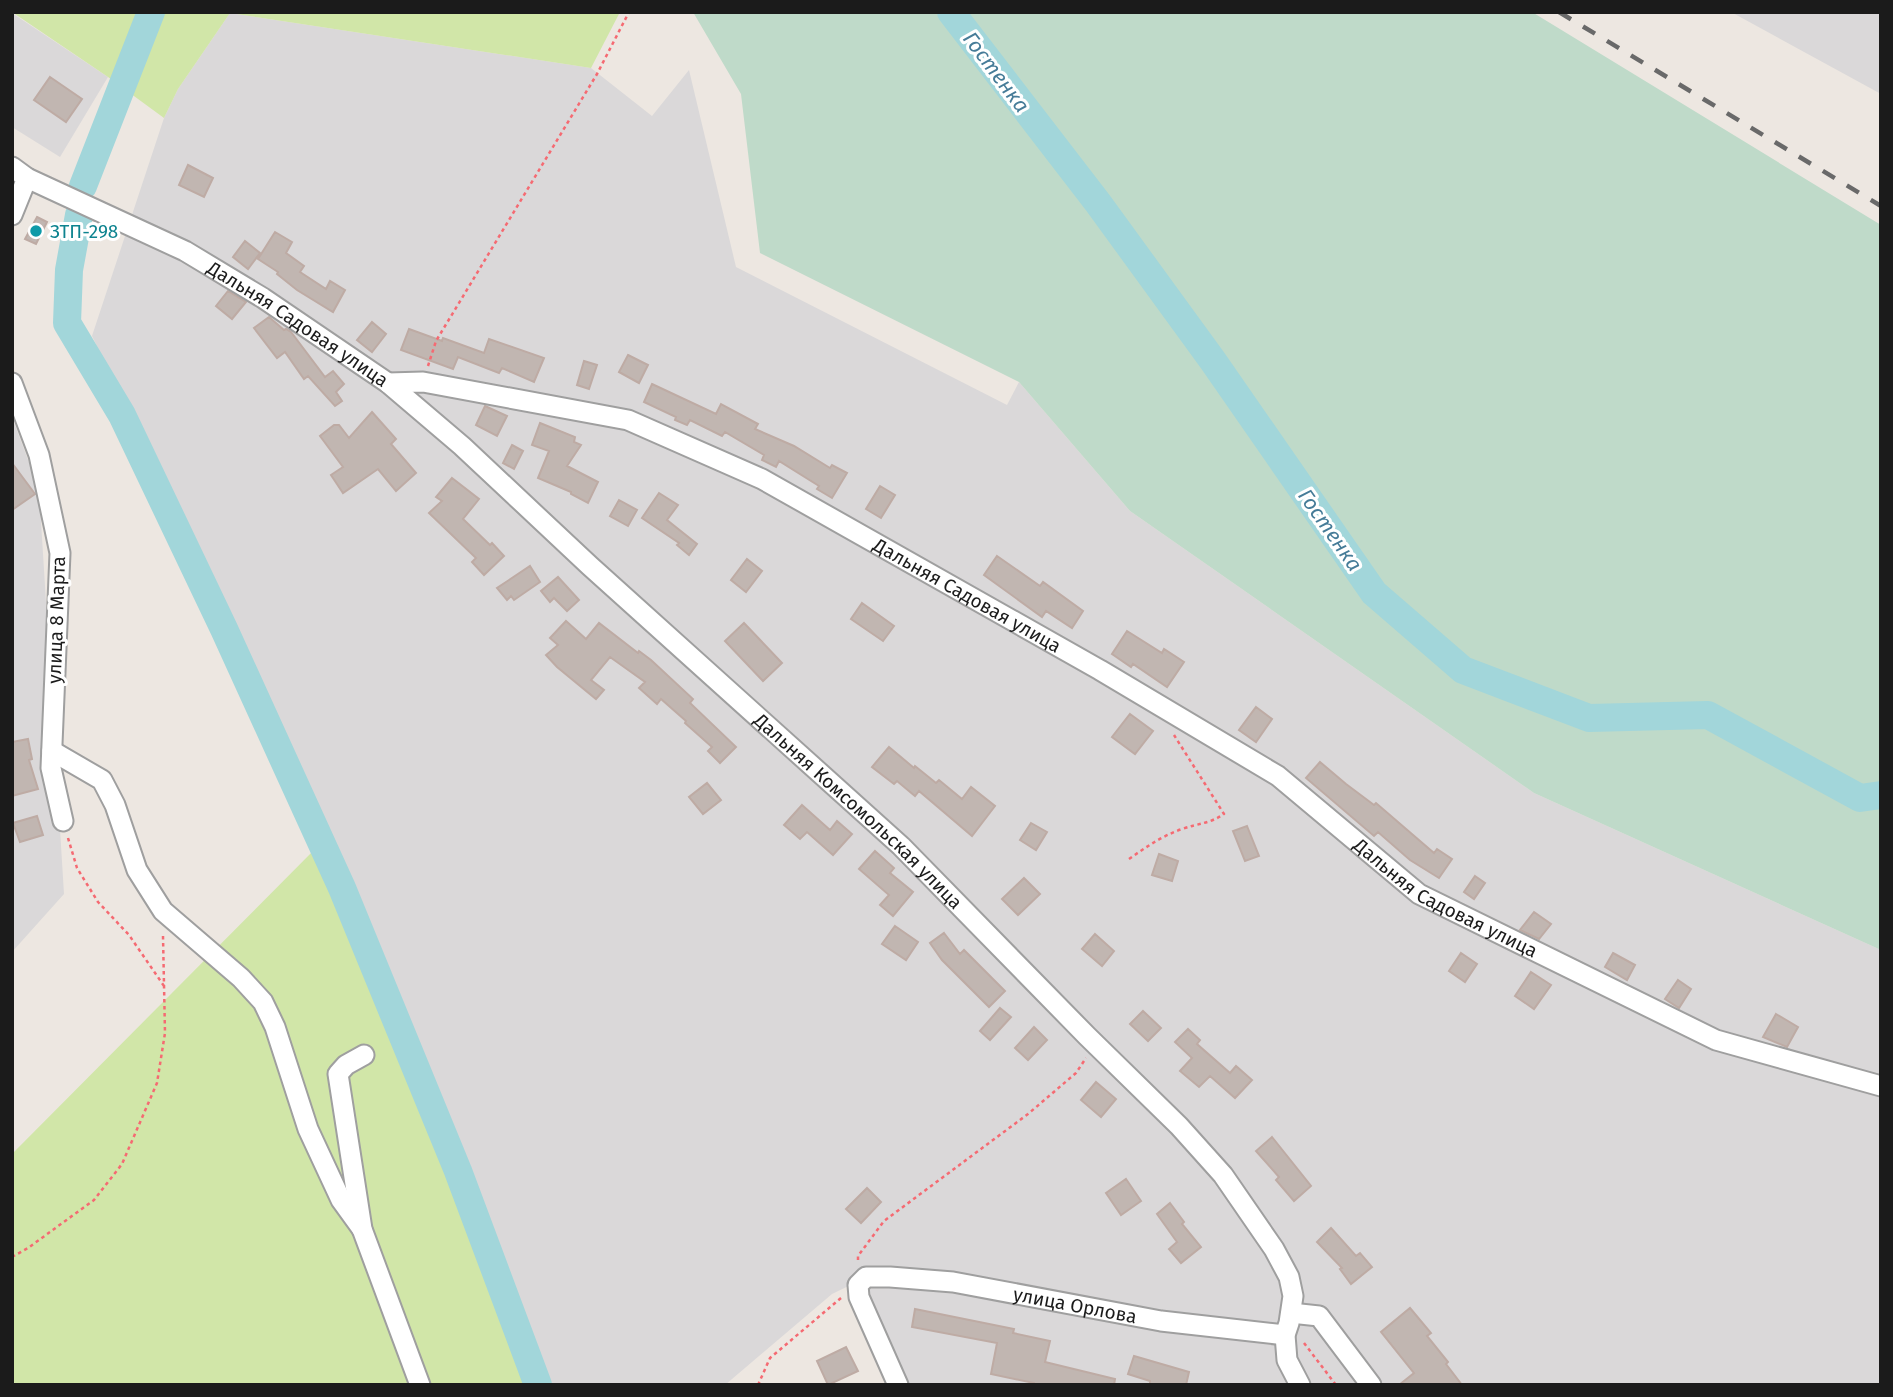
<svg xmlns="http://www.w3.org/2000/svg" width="1893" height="1397" font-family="'Fira Sans',sans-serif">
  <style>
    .residential { fill: #dad8d9 }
    .grass { fill: #d1e6a8 }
    .wetland { fill: #bfdac9 }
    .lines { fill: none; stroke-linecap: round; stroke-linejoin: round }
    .river { stroke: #a2d6da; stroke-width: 28 }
    .building { fill: #c1b6b1; stroke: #beaba4; stroke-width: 2 }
    .minor-casing { stroke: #9f9f9f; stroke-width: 23 }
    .path { stroke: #f56a72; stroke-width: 2.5; stroke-dasharray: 3.5 3.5; stroke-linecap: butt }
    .minor { stroke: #fff; stroke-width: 19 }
    .rail { stroke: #696969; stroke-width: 4.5; stroke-dasharray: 14 14; stroke-linecap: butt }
    .culture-dot { fill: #0f9aa8; stroke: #fff; stroke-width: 2.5 }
    .labels { text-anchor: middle; stroke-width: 6; stroke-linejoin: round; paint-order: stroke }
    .culture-label { font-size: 19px; fill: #0d838f; stroke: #fff; text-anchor: start }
    .street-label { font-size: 19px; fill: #1b1b1b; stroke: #fff }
    .water-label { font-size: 21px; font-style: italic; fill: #467c98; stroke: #fff }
  </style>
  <rect width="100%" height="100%" fill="#ede7e1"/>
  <path class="residential" d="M 1731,12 L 1881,12 L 1881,94 Z
    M 12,13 L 108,77 L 60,157 L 12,127 Z
    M 230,13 L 591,68 L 652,116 L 689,70 L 736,267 L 1007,405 L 1019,382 L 1130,511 L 1534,793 L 1881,950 L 1881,1385 L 898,1385 L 863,1279 L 832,1294 L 725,1385 L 547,1385 L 344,887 L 240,646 L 197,551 L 92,336 L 164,118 L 178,89 Z
    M 12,417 L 39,489 L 64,894 L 12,952 Z"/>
  <path class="grass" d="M 12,12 L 620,12 L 591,68 L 230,13 L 178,89 L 164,118 L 108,77 Z
    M 319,845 L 541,1385 L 12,1385 L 12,1154 Z"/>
  <path class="wetland" d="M 693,12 L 1532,12 L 1881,225 L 1881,950 L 1534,793 L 1130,511 L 1019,382 L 760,253 L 741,94 Z"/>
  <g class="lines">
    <path class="river" d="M 951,12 L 1098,203 L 1213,361 L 1374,593 L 1463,670 L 1589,718 L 1708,715 L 1860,798 L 1881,795
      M 83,186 L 151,12
      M 79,215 L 69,270 L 67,323 L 122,415 L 224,629 L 342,888 L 458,1171 L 538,1385"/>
  </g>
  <path class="building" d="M 50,77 L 82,99 L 66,122 L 34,100 Z
    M 188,165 L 213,178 L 204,197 L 179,185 Z
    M 37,217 L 47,222 L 36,244 L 25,239 Z
    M 275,232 L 292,242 L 286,253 L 304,266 L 300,272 L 326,289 L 330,281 L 345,290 L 333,312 L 297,290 L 277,274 L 278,272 L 258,259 Z
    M 245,241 L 260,253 L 248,269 L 233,257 Z
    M 228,291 L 246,302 L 232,319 L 216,306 Z
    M 269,317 L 284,330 L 286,329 L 291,332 L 325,377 L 333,371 L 344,384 L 336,392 L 342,401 L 335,406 L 308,376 L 304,379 L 285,352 L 277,358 L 254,328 Z
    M 372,322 L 386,334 L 372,352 L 357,340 Z
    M 409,329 L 442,341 L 443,338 L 484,353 L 489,339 L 544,358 L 534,382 L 502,368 L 499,373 L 458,357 L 453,369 L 401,350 Z
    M 628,355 L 648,365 L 639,383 L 619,372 Z
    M 584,361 L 597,365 L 589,389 L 577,385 Z
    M 652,384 L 716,414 L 721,404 L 758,424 L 755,429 L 794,446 L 830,468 L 832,465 L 847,473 L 832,498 L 817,489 L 819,486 L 779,461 L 776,467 L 762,460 L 764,455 L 725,432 L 722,436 L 690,420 L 687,425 L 675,420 L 676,417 L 644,402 Z
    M 485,406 L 507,416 L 497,436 L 476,425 Z
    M 372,412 L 396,439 L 391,444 L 416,473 L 396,491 L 378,469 L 343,493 L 331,475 L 343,467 L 320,436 L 334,425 L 339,425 L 349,438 Z
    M 540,423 L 575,437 L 574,442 L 581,445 L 567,466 L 598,482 L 588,503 L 571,494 L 571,492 L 538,478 L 549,451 L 532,445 Z
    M 512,445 L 523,451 L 514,469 L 503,463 Z
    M 12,463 L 35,494 L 12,510 Z
    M 452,478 L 479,499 L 463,519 L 490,545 L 492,543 L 504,556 L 484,575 L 472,562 L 476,558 L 429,513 L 442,501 L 436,497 Z
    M 880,486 L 895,495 L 881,518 L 866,509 Z
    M 659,493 L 678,505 L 667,520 L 697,544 L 689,555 L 677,545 L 679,543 L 642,518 Z
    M 619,500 L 637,510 L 628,526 L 610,516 Z
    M 997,556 L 1040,586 L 1043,582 L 1083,611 L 1072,628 L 1046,611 L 1042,617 L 984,575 Z
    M 747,559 L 762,571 L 746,592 L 731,580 Z
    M 530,566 L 540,582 L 514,600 L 511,596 L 507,600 L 497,588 Z
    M 558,577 L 579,600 L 567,611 L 554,598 L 550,602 L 541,591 Z
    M 862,603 L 894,626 L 883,641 L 851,619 Z
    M 566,621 L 586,639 L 599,623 L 638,653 L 639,651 L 651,660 L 693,699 L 690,703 L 736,747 L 720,763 L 708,751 L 712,747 L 685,723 L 686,721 L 661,699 L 657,704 L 639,688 L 645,682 L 610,657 L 591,680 L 604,690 L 596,699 L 557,667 L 546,655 L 558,645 L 550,638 Z
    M 744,623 L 782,663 L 763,681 L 725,641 Z
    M 1127,631 L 1162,653 L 1164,649 L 1184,662 L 1167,687 L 1133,664 L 1131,667 L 1112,654 Z
    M 1256,707 L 1272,719 L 1256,742 L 1239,730 Z
    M 1130,714 L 1153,731 L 1135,754 L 1112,737 Z
    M 28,739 L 32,759 L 29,760 L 38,789 L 12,796 L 12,742 Z
    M 889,747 L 914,768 L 915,766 L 936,783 L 939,780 L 962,799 L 971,787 L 995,806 L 972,836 L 919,791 L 915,796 L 897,781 L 894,784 L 872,767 Z
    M 1320,762 L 1346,784 L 1374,805 L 1376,803 L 1434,853 L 1437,849 L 1452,859 L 1439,878 L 1410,860 L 1378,832 L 1374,836 L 1306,778 Z
    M 707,783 L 721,800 L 703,814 L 689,797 Z
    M 802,805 L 830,830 L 837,821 L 852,834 L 833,855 L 807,832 L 800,839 L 784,825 Z
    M 37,816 L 43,835 L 20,842 L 13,823 Z
    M 1031,823 L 1047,832 L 1036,850 L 1020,840 Z
    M 1247,826 L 1259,856 L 1245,861 L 1233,831 Z
    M 875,851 L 894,868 L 890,873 L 913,892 L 893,916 L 880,905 L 889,895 L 859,869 Z
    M 1159,854 L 1178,861 L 1172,881 L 1152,875 Z
    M 1475,876 L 1485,883 L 1474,899 L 1464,892 Z
    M 1024,878 L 1040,894 L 1018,915 L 1002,899 Z
    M 1534,912 L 1551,924 L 1539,939 L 1520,930 Z
    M 895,926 L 918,942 L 906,960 L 882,944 Z
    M 944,933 L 960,954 L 964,950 L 1005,991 L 989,1007 L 942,960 L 930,943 Z
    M 1095,934 L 1114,951 L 1102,966 L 1082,949 Z
    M 1461,953 L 1477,964 L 1465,982 L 1449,971 Z
    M 1613,953 L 1635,965 L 1627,980 L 1605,967 Z
    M 1531,972 L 1551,985 L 1534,1009 L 1515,996 Z
    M 1678,980 L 1691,989 L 1679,1008 L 1665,999 Z
    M 1000,1008 L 1011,1017 L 990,1040 L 980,1031 Z
    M 1143,1011 L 1161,1028 L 1148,1041 L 1130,1024 Z
    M 1776,1014 L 1798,1027 L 1787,1047 L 1763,1037 Z
    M 1034,1027 L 1047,1040 L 1028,1060 L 1015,1048 Z
    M 1188,1029 L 1200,1040 L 1197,1044 L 1230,1073 L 1236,1066 L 1252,1080 L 1235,1098 L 1210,1076 L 1199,1087 L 1180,1071 L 1192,1058 L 1175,1042 Z
    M 1096,1082 L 1116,1099 L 1101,1117 L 1081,1100 Z
    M 1272,1137 L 1311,1186 L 1294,1201 L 1276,1180 L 1279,1177 L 1256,1151 Z
    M 1126,1179 L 1141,1201 L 1121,1215 L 1106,1193 Z
    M 867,1188 L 881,1202 L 861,1223 L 846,1209 Z
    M 1170,1203 L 1184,1222 L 1182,1224 L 1201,1247 L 1181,1263 L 1169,1249 L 1177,1242 L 1157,1214 Z
    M 1331,1228 L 1356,1256 L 1360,1253 L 1372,1267 L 1351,1284 L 1340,1269 L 1342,1268 L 1317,1242 Z
    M 1410,1308 L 1431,1333 L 1427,1336 L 1448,1362 L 1446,1364 L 1462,1385 L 1399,1385 L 1414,1373 L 1381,1332 Z
    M 915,1309 L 1014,1329 L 1013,1333 L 1050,1341 L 1045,1362 L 1115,1379 L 1114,1385 L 1034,1385 L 1034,1383 L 991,1374 L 997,1343 L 912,1327 Z
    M 846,1347 L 858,1371 L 828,1385 L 817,1361 Z
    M 1134,1356 L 1189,1372 L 1186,1385 L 1150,1385 L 1150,1381 L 1128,1374 Z"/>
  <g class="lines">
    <g class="minor-casing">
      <g id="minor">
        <path id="s1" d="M 12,167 L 27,178 L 185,251 L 263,298 L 388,383 L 462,446 L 590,566 L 901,846 L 1087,1036 L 1179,1126 L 1223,1175 L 1274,1249 L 1289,1277 L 1293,1296 L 1289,1323 L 1285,1335 L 1287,1360 L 1300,1385"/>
        <path d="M 12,215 L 27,178"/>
        <path d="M 12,383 L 39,455 L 60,553 L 51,768 L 63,821"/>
        <path id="s2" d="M 388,383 L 423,382 L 628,420 L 762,479 L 1100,670 L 1278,776 L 1419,894 L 1716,1040 L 1881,1086"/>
        <path d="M 52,751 L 102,780 L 115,805 L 137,870 L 163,911 L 241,978 L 263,1002 L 275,1027 L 308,1129 L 341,1200 L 362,1229"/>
        <path d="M 364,1055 L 346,1065 L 338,1074 L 362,1229 L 420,1385"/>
        <path d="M 1291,1313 L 1319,1316 L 1371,1385"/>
        <path id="s3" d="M 898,1385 L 859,1297 L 858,1285 L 866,1277 L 890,1277 L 953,1282 L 1161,1321 L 1285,1335"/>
      </g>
    </g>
    <path class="path" d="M 428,366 L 436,341 L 597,74 L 629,12
      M 68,838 L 77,868 L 98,902 L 129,935 L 164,986
      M 1129,859 C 1146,847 1162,836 1182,829 C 1199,823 1209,824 1224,814 L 1174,735
      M 12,1257 L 28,1248 L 94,1200 L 122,1164 L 157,1083 L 165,1033 L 163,936
      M 858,1260 L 858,1256 L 884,1221 L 1028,1114 L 1076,1073 L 1086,1058
      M 1304,1343 L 1336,1385
      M 758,1385 L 770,1358 L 841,1298"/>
    <use href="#minor" class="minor"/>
    <path class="rail" d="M 1559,12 L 1881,206"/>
  </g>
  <circle class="culture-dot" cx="36" cy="231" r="7"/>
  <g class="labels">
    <g class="culture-label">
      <text x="50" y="238">ЗТП-298</text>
    </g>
    <g class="street-label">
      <text dy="7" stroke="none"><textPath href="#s1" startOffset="327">Дальняя Садовая улица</textPath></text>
      <text dy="7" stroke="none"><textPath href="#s2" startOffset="626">Дальняя Садовая улица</textPath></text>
      <text transform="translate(56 620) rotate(-88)" y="7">улица 8 Марта</text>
      <text dy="7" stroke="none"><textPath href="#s1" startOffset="1071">Дальняя Комсомольская улица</textPath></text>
      <text dy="7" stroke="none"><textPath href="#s2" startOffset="1194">Дальняя Садовая улица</textPath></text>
      <text dy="7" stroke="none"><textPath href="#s3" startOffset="331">улица Орлова</textPath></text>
    </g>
    <g class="water-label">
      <text transform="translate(996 72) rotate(53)" y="7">Гостенка</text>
      <text transform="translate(1330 530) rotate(55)" y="7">Гостенка</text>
    </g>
  </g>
  <rect width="1893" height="1397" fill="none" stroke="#1b1b1b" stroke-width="28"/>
</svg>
